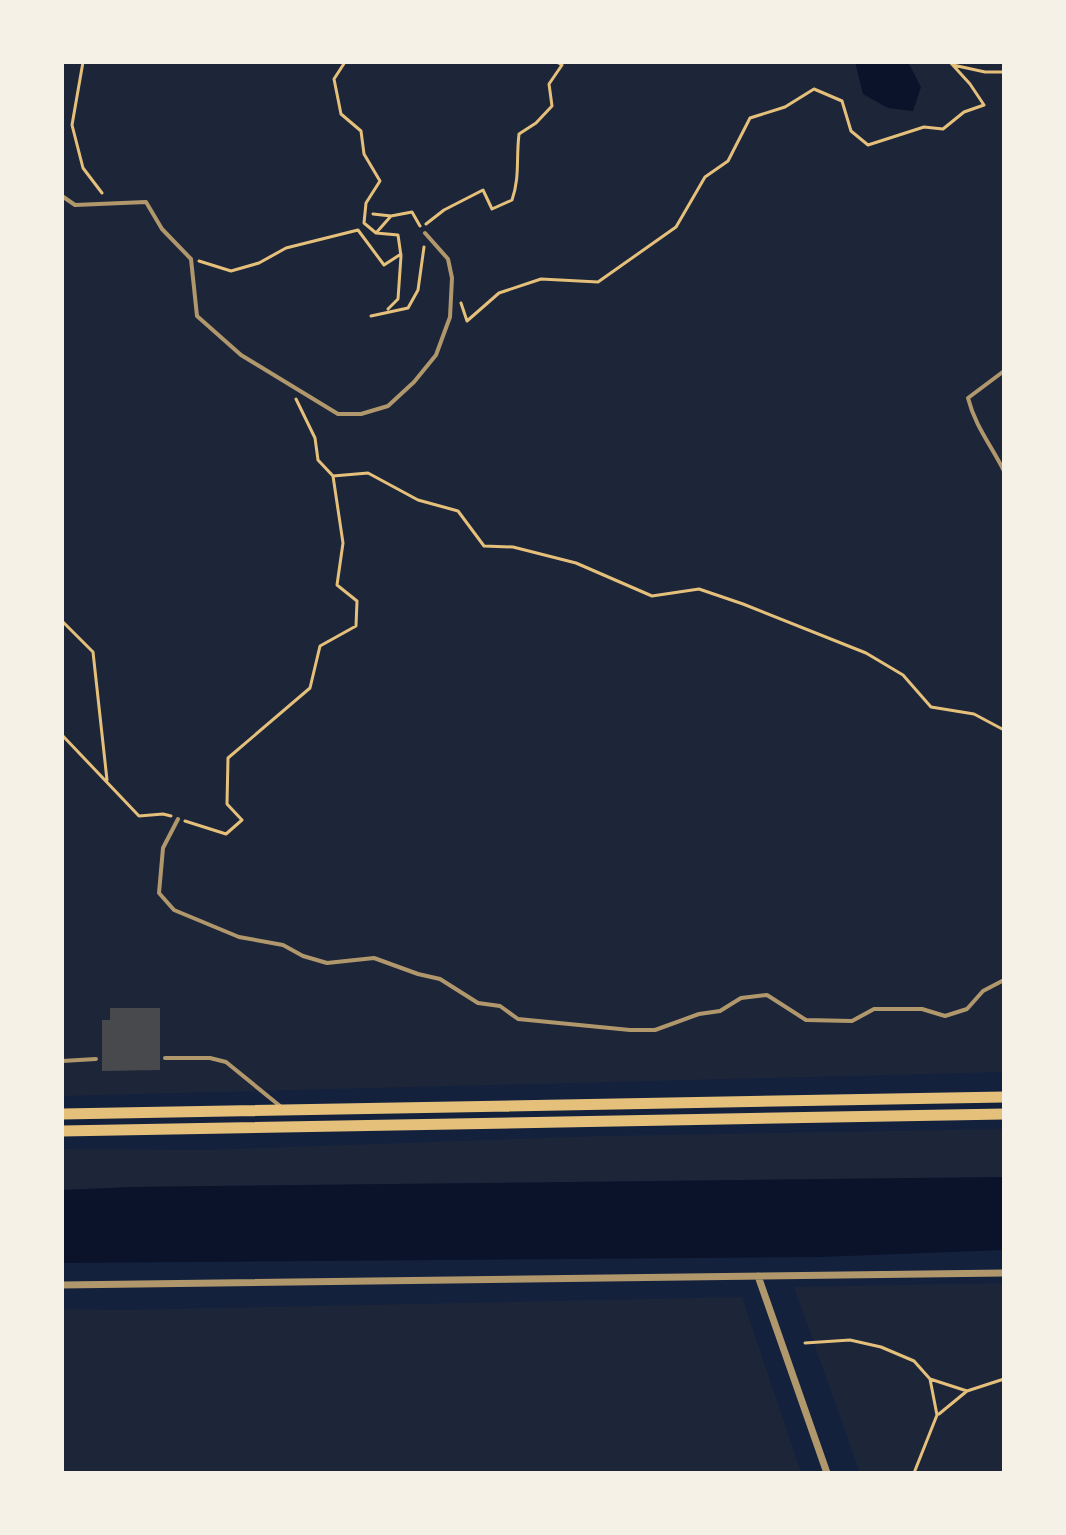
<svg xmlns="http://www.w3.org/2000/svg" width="1066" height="1535" font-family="Manrope,sans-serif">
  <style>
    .green { fill: #1d2539 }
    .water { fill: #0b132b }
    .building { fill: #48494c }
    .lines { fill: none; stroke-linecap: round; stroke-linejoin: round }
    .path { stroke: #e5c07b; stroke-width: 3 }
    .service { stroke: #b1986c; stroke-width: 4 }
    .minor { stroke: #b1986c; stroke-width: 7 }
    .secondary { stroke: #e5c07b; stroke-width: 11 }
  </style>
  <rect width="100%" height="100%" fill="#14213d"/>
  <path class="green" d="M 62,62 L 1004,62 L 1004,1072 L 62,1096 Z
    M 1004,1129 L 1004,1177 L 133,1187 L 62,1190 L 62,1149 L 207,1150 L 600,1136 Z
    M 1004,1283 L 1004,1473 L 860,1473 L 794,1287 Z
    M 742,1297 L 801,1473 L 62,1473 L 62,1309 L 124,1310 Z"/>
  <path class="water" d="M 855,62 L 908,62 L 921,87 L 913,111 L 888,108 L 863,94 Z
    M 1004,1177 L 1004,1250 L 820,1257 L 62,1263 L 62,1190 L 133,1187 Z"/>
  <path class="building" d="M 110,1008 L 160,1008 L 160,1070 L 102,1071 L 102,1020 L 110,1020 Z"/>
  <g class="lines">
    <path class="path" d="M 83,62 L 72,125 L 83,168 L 102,193
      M 345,62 L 334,79 L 341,114 L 361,131 L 364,154 L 380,181 L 366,203 L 364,223 L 376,233
      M 953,65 L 985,72 L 1004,72
      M 373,214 L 391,216 L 412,212 L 420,226
      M 426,224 L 444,210 L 483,190 L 492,209 L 512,200 C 520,177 516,159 519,134 L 536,123 L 552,106 L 549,84 L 562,65 L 557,62
      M 199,261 L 231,271 L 259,263 L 286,248 L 358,230 L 384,265 L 401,254
      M 461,303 L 467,321 L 499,293 L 541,279 L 598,282 L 676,227 L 705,177 L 728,161 L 750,118 L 785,107 L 814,89 L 842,101 L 851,131 L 868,145 L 924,127 L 943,129 L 964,112 L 984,105 L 970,84 L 950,62
      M 388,309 L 398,299 L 401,256 L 398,235 L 376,233 L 391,216
      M 371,316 L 408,308 L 418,290 L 424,247
      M 333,476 L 368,473 L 418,500 L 458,511 L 484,546 L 513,547 L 576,563 L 652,596 L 699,589 L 743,604 L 866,653 L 903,675 L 931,707 L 974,714 L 1004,730
      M 62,621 L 93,652 L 107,780
      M 62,735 L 139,816 L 163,814 L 171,816
      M 185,821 L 226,834 L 242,820 L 227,804 L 228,758 L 310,688 L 320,646 L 356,626 L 357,601 L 337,585 L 343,543 L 333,476 L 318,460 L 315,438 L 296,399
      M 805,1343 L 850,1340 L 881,1347 L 914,1361 L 930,1379 L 967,1391 L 1004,1379
      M 939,1414 L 967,1391
      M 914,1473 L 937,1415 L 930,1379"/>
    <path class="service" d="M 62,196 L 75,205 L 146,202 L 162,229 L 191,259 L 197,316 L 241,355 L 338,414 L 361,414 L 388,406 L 414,382 L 436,355 L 450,317 L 452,278 L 448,259 L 425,233
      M 1004,371 L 968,398 C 975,426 991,445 1004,471
      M 178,819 L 163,848 L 159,893 L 174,910 L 239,937 L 283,945 L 303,956 L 327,963 L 374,958 L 418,974 L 440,979 L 478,1003 L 500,1006 L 518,1019 L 630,1030 L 655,1030 L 699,1014 L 720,1011 L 741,998 L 767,995 L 806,1020 L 852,1021 L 874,1009 L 922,1009 L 945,1016 L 967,1009 L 983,991 L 1004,980
      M 165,1058 L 210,1058 L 226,1062 L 280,1106
      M 62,1061 L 96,1059"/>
    <path class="minor" d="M 758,1276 L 827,1473
      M 62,1285 L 1004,1273"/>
    <path class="secondary" d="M 62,1114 L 1004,1097
      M 62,1131 L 1004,1114"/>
  </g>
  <rect width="1066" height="1535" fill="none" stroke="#f6f1e7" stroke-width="128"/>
</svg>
